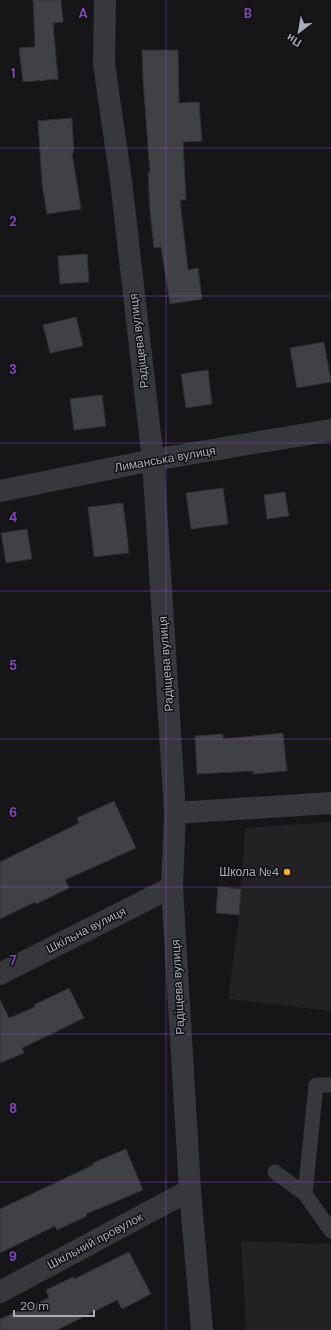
<svg xmlns="http://www.w3.org/2000/svg" width="331" height="1330" font-family="'DM Sans',sans-serif">
  <style>
    .built { fill: #222225 }
    .building { fill: #404145; stroke: #303034 }
    .lines { fill: none; stroke-linecap: round; stroke-linejoin: round }
    .service { stroke: #37383d; stroke-width: 15 }
    .minor { stroke: #37383d; stroke-width: 22 }
    .tertiary { stroke: #37383d; stroke-width: 22 }
    .grid { fill: none; stroke: #8446be; stroke-width: 1; stroke-opacity: 0.55 }
    .poi-dot { fill: #f2b134; stroke: #111113; stroke-width: 1.5 }
    .labels { text-anchor: middle; stroke-width: 3; stroke-linejoin: round; paint-order: stroke }
    .street-label { font-size: 12px; fill: #a8adb8; stroke: #111113 }
    .poi-label { font-size: 12px; fill: #a8adb8; stroke: #111113; text-anchor: end }
    .grid-label { font-size: 13px; text-anchor: middle; font-weight: bold; fill: #8446be; stroke: #111113; stroke-width: 3; stroke-linejoin: round; paint-order: stroke }
  </style>
  <rect width="100%" height="100%" fill="#161618"/>
  <path class="built" d="M 331,822 L 331,1011 L 228,999 L 239,917 L 245,828 Z
    M 241,1241 L 331,1244 L 331,1330 L 246,1330 Z"/>
  <path class="building" d="M 33,0 L 61,0 L 63,22 L 53,23 L 58,79 L 23,82 L 19,48 L 35,47 Z
    M 142,50 L 178,50 L 179,103 L 199,102 L 202,141 L 183,142 L 186,200 L 180,200 L 188,270 L 198,268 L 202,299 L 170,304 L 161,247 L 154,248 L 150,211 L 148,173 L 150,173 L 143,79 Z
    M 72,118 L 74,153 L 72,153 L 81,209 L 47,214 L 42,184 L 38,121 Z
    M 87,254 L 89,282 L 60,284 L 58,256 Z
    M 76,317 L 83,346 L 50,353 L 43,325 Z
    M 324,342 L 331,382 L 297,388 L 290,348 Z
    M 208,370 L 212,404 L 186,408 L 181,374 Z
    M 102,395 L 106,426 L 74,430 L 70,399 Z
    M 223,488 L 228,524 L 191,529 L 186,493 Z
    M 285,492 L 289,516 L 267,519 L 264,495 Z
    M 123,503 L 129,553 L 94,557 L 88,507 Z
    M 27,529 L 32,559 L 6,563 L 1,533 Z
    M 283,733 L 287,771 L 253,774 L 253,771 L 197,774 L 195,736 L 223,734 L 223,739 Z
    M 114,801 L 136,848 L 65,880 L 69,888 L 36,904 L 35,902 L 0,919 L 0,862 L 79,823 L 77,818 Z
    M 218,887 L 241,889 L 239,915 L 216,913 Z
    M 69,988 L 84,1018 L 22,1048 L 24,1053 L 0,1063 L 0,1000 L 9,1018 L 35,1007 L 34,1005 Z
    M 126,1149 L 143,1190 L 86,1214 L 87,1216 L 57,1230 L 55,1226 L 0,1253 L 0,1209 L 93,1165 L 93,1163 Z
    M 129,1252 L 151,1294 L 122,1309 L 117,1300 L 57,1330 L 0,1330 L 0,1319 L 49,1298 L 46,1290 L 73,1277 L 74,1279 Z"/>
  <g class="lines">
    <path class="service" d="M 331,1085 L 316,1085 L 305,1194 L 331,1231
      M 275,1172 L 305,1194"/>
    <path class="minor" d="M 105,0 L 104,64 L 121,181 L 153,460 L 175,813 L 172,887 L 190,1190 L 202,1330
      M 175,813 L 331,803
      M 0,974 L 172,887
      M 0,1292 L 190,1190"/>
    <path class="tertiary" d="M 0,491 L 153,460 L 331,430"/>
  </g>
  <path class="grid" d="M 166,0 L 166,1330M 0,148 L 331,148M 0,296 L 331,296M 0,443 L 331,443M 0,591 L 331,591M 0,739 L 331,739M 0,887 L 331,887M 0,1034 L 331,1034M 0,1182 L 331,1182"/>
  <circle class="poi-dot" cx="287" cy="872" r="4"/>
  <g class="labels">
    <g class="street-label">
      <text transform="translate(139 341) rotate(-97)" y="4">Радіщева вулиця</text>
      <text transform="translate(165 459) rotate(-10)" y="4">Лиманська вулиця</text>
      <text transform="translate(166 664) rotate(-94)" y="4">Радіщева вулиця</text>
      <text transform="translate(86 930) rotate(-27)" y="4">Шкільна вулиця</text>
      <text transform="translate(178 987) rotate(-93)" y="4">Радіщева вулиця</text>
      <text transform="translate(95 1241) rotate(-28)" y="4">Шкільний провулок</text>
    </g>
    <g class="poi-label">
      <text x="279" y="876">Школа №4</text>
    </g>
  </g>
  <g class="grid-label">
    <text x="83" y="18">A</text>
    <text x="248" y="18">B</text>
    <text x="13" y="78">1</text>
    <text x="13" y="226">2</text>
    <text x="13" y="374">3</text>
    <text x="13" y="522">4</text>
    <text x="13" y="670">5</text>
    <text x="13" y="817">6</text>
    <text x="13" y="965">7</text>
    <text x="13" y="1113">8</text>
    <text x="13" y="1261">9</text>
  </g>
  <g transform="translate(299 32) rotate(211)" stroke="#111113" stroke-width="3" paint-order="stroke">
  <path d="M0-3L7 15L0 10L-7 15Z" fill="#a8adb8"/>
  <text y="-6" font-size="11" font-weight="bold" text-anchor="middle" fill="#a8adb8">Пн</text>
  </g>
  <path d="M14 1310v6h80v-6" fill="none" stroke="#a8adb8" stroke-width="2"/>
  <text x="20" y="1310" font-size="12" fill="#a8adb8" stroke="#111113" stroke-width="3" paint-order="stroke">20 m</text>
</svg>
